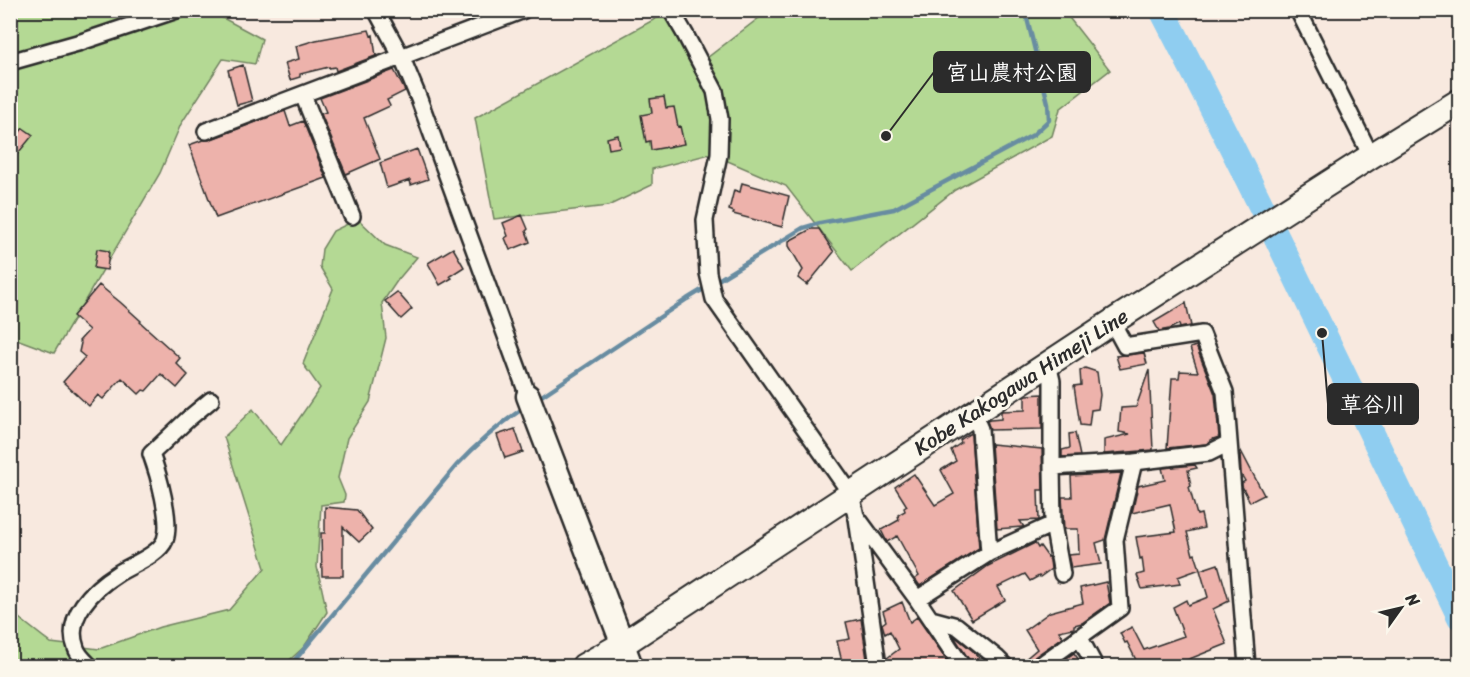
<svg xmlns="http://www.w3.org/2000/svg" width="1470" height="677" font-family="Sriracha,'Klee One',sans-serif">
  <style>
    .green { fill: #b4d994; stroke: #708260; stroke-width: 1.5 }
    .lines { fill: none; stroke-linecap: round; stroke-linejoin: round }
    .stream { stroke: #678ca1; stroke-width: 4.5 }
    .river { stroke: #8fcdf0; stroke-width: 26 }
    .building { fill: #edb2ab; stroke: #2b2b2b; stroke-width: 1.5 }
    .street-casing { stroke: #2b2b2b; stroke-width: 20 }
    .secondary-casing { stroke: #2b2b2b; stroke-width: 27 }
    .primary-casing { stroke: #2b2b2b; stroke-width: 28 }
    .street { stroke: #fbf7ec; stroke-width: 15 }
    .secondary { stroke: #fbf7ec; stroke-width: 22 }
    .primary { stroke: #fbf7ec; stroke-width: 24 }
    .labels { text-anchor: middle; stroke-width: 6; stroke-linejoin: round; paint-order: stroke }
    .street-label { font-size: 21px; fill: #2b2b2b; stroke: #fbf7ec }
    .leader { fill: none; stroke: #2b2b2b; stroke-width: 2 }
    .callout-dot { fill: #2b2b2b; stroke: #fbf7ec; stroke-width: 2 }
    .callout { fill: #2b2b2b; stroke: #2b2b2b; stroke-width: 2 }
    .callout-label { font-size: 22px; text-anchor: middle; font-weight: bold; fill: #fff }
  </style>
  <rect width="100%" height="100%" fill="#f8e9df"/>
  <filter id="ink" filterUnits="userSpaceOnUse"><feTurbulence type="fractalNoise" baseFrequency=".0167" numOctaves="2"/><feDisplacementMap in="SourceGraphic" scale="12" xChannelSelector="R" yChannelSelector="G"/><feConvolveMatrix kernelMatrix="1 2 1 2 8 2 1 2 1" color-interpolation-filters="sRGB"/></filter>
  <g filter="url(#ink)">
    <path class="green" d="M 1063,10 L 1110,70 L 1060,109 L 1052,136 L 955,190 L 852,271 L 786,186 L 723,159 L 722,105 L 694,68 L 768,11 Z
      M 10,11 L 210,11 L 262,39 L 255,64 L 223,59 L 181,124 L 160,173 L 54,353 L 11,337 Z
      M 664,14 L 708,97 L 713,121 L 714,153 L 652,169 L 652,185 L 608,206 L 494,219 L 475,118 Z
      M 358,219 L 385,245 L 417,257 L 397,281 L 382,303 L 386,338 L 370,402 L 347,438 L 338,478 L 345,495 L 344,502 L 321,505 L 317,567 L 327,612 L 304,647 L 283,666 L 221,666 L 218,665 L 214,666 L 11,666 L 10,611 L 51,643 L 99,649 L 160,627 L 229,610 L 265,568 L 224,437 L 253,409 L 281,445 L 320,388 L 303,364 L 333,289 L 320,267 L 322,249 L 333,231 Z"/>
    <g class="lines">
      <path class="stream" d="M 537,399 L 687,299 L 803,228 L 820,223 L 894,209 L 1033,135 L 1049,120 L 1048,103 L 1025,10
        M 290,666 L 457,465 C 478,443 500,424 525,407"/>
      <path class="river" d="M 1162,10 C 1266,210 1362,414 1460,617"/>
    </g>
    <path class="building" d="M 369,30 L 371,36 L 373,35 L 376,56 L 378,55 L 336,71 L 335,67 L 329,68 L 329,67 L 300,74 L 300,77 L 290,80 L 285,63 L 299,59 L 296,46 L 316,40 Z
      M 243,65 L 252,101 L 237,105 L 228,70 Z
      M 394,70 L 405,91 L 387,100 L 390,106 L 364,118 L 380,159 L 346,174 L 321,114 L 326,112 L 320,98 Z
      M 664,97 L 666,108 L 674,107 L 678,127 L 680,126 L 684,144 L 651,150 L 650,141 L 646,142 L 641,115 L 652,113 L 650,99 Z
      M 285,111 L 290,126 L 303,121 L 326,178 L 216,218 L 189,145 L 203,140 L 209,140 Z
      M 23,128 L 33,135 L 10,163 L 10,145 Z
      M 618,135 L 620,147 L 609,149 L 607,138 Z
      M 417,149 L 428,179 L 411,185 L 410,180 L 387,188 L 380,163 Z
      M 742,183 L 789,196 L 782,227 L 733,214 L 734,212 L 729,210 L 734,190 L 740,192 Z
      M 522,215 L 528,229 L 526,231 L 530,242 L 510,250 L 505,238 L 508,236 L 503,223 Z
      M 811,229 L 819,229 L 834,252 L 807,285 L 798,278 L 803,270 L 789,246 L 789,241 Z
      M 453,248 L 464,267 L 450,276 L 452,278 L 440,285 L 428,263 Z
      M 97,249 L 109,251 L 107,270 L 94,268 Z
      M 99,285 L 120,302 L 141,321 L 140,322 L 180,358 L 176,363 L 188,375 L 177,388 L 161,374 L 146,391 L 143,390 L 139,394 L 122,378 L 103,399 L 98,395 L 89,406 L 63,382 L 85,357 L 79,352 L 81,343 L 79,341 L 89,330 L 73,316 Z
      M 397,292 L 412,309 L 401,319 L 385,301 Z
      M 1186,303 L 1191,326 L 1180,328 L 1179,324 L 1169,329 L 1159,331 L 1154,322 Z
      M 1196,346 L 1215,394 L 1219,437 L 1210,440 L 1210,442 L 1206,444 L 1167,448 L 1172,378 L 1179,378 L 1180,371 L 1198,372 L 1190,348 Z
      M 1144,353 L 1147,364 L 1120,369 L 1116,356 Z
      M 1085,368 L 1097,372 L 1100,395 L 1098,409 L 1091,410 L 1089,426 L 1080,425 L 1074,386 L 1081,385 L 1080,371 Z
      M 1149,370 L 1153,450 L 1104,454 L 1104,440 L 1130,434 L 1119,432 L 1121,408 L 1136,407 Z
      M 1042,394 L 1042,429 L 990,430 L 987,421 L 990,420 L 1001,419 L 1001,412 L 1002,411 L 1025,410 L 1025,396 L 1027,395 Z
      M 515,429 L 523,452 L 505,458 L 497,435 Z
      M 1075,433 L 1080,456 L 1062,457 L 1062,450 L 1070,448 L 1069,434 Z
      M 969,434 L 971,434 L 978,530 L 976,530 L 978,535 L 979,548 L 920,586 L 915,579 L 919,576 L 897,536 L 887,542 L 881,530 L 899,520 L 898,515 L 905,511 L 904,508 L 907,506 L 895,487 L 914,474 L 935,505 L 954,494 L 941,470 L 956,461 L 951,450 L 961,443 L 960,440 Z
      M 991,444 L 1042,449 L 1043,490 L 1038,490 L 1039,520 L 1020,521 L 1024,527 L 1022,527 L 997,529 Z
      M 1241,451 L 1264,495 L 1250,502 L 1242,486 L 1242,483 L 1245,481 L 1241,474 L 1240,452 Z
      M 1195,465 L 1197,468 L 1188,470 L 1191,486 L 1189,487 L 1197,515 L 1201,514 L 1204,528 L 1187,532 L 1193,555 L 1195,554 L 1200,569 L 1178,577 L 1180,584 L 1142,589 L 1137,575 L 1144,573 L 1142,558 L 1140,559 L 1136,537 L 1176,532 L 1170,504 L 1132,513 L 1138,486 L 1165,480 L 1162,468 Z
      M 1121,473 L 1105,540 L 1096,543 L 1101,564 L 1071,568 L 1068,555 L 1079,554 L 1078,529 L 1064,529 L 1062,497 L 1072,497 L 1071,476 Z
      M 325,507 L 357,510 L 372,530 L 359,542 L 343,527 L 343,576 L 322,576 L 321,533 L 325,533 Z
      M 1035,543 L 1038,548 L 1040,546 L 1050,560 L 1051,569 L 1040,577 L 1039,576 L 1030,581 L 1025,574 L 998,587 L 1005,600 L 972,620 L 954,591 L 988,566 Z
      M 1218,564 L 1229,601 L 1213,609 L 1227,644 L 1172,666 L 1139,666 L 1127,642 L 1125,643 L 1120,633 L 1132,627 L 1144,650 L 1184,636 L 1173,607 L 1186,600 L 1188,605 L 1208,597 L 1200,570 Z
      M 1106,582 L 1110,603 L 1082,623 L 1074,625 L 1074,628 L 1059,631 L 1063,637 L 1033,658 L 1030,661 L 1029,666 L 1017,666 L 1037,649 L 1025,630 L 1050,612 L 1083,603 L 1080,588 Z
      M 902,602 L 910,622 L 917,617 L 951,666 L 888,666 L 887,658 L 899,649 L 890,631 L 885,634 L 882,624 L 886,621 L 883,611 Z
      M 861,619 L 868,666 L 843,666 L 837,641 L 850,639 L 846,622 Z
      M 953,635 L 973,651 L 986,666 L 972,666 L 970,661 Z
      M 1074,653 L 1083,666 L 1058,666 L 1057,665 Z"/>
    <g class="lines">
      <g class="street-casing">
        <path id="street" d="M 376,10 L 402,58 L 419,99 L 528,396
          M 671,10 L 685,34 L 715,91 L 720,119 L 719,155 L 705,220 L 708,273 L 714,299 L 851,494 L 856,516 L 917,599 L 962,666
          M 1298,10 L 1371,156
          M 10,62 L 81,42 L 177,10
          M 303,95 L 352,216
          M 206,131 L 524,10
          M 1112,322 L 1125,346 L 1202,334 L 1225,392 L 1247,666
          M 1048,364 L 1052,381 L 1052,467 L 1053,524 L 1062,574
          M 973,413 L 980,429 L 989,553
          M 1052,467 L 1134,462
          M 857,518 L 878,666
          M 917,599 L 989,553 L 1053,524
          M 931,619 L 957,626 L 997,658 L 1005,666
          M 1080,638 L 1095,666
          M 90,666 C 85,661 78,655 76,648 C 64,617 93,589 117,574 C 131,565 159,555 165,540 C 172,521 158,473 151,454 L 188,419 L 211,400
          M 1039,666 L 1120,608 L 1115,540 L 1134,462 L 1209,453 L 1229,443"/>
      </g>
      <g class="secondary-casing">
        <path id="secondary" d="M 528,396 L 631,666"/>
      </g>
      <g class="primary-casing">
        <path id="primary" d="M 584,666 L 623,644 L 1112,322 L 1371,156 L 1460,101"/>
      </g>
      <use href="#street" class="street"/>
      <use href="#secondary" class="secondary"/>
      <use href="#primary" class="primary"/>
    </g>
  </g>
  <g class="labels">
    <g class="street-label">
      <text transform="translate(1021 382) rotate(-33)" y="7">Kobe Kakogawa Himeji Line</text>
    </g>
  </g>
  <path class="leader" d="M886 136L934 72M1322 333L1328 404"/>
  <g class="callout-dot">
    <circle cx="886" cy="136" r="6"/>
    <circle cx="1322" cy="333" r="6"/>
  </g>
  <g class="callout">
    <rect x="934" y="52" width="156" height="40" rx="6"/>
    <rect x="1328" y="384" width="90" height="40" rx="6"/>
  </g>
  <g class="callout-label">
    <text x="1012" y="80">宮山農村公園</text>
    <text x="1373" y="412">草谷川</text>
  </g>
  <rect width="1470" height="677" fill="none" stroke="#fbf7ec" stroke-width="36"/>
  <rect x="18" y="18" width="1434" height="641" fill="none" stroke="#2b2b2b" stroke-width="2" filter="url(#ink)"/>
  <g transform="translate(1401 608) rotate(56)" stroke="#fbf7ec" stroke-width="4.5" paint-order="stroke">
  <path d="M0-4.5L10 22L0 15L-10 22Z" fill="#2b2b2b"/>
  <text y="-9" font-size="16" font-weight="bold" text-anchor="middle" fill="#2b2b2b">N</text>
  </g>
</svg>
